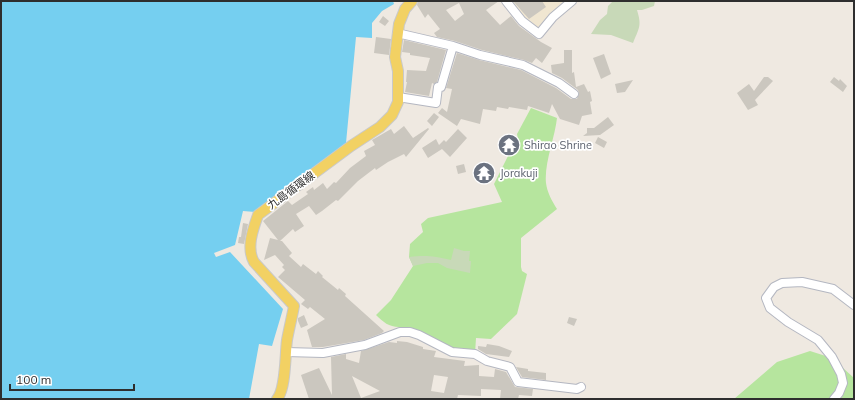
<svg xmlns="http://www.w3.org/2000/svg" width="855" height="400" font-family="Mulish,'Noto Sans JP',sans-serif">
  <style>
    .education { fill: #f0e6d1 }
    .green { fill: #b6e59e }
    .cemetery { fill: #c8d9b8 }
    .water { fill: #75cff0 }
    .building { fill: #cbc7bf; fill-rule: evenodd }
    .lines { fill: none; stroke-linecap: round; stroke-linejoin: round }
    .minor-casing { stroke: #b4b7c1; stroke-width: 10 }
    .major-casing { stroke: #c9c9c9; stroke-width: 12 }
    .minor { stroke: #fff; stroke-width: 8 }
    .major { stroke: #f2d163; stroke-width: 10 }
    .labels { text-anchor: middle; stroke-width: 3.5; stroke-linejoin: round; paint-order: stroke }
    .worship-label { font-size: 11px; fill: #5b616d; stroke: #fff; text-anchor: start }
    .street-label { font-size: 11px; fill: #2e2e2e; stroke: #fff }
  </style>
  <rect width="100%" height="100%" fill="#efe9e1"/>
  <path class="education" d="M 510,1 L 566,1 L 536,29 L 523,19 Z"/>
  <path class="green" d="M 531,108 L 557,118 C 555,137 544,164 546,183 C 547,192 552,201 557,209 L 521,238 L 521,267 L 522,271 L 527,274 L 517,314 L 491,339 L 476,338 L 475,354 L 467,354 L 400,332 L 399,327 C 389,327 383,322 376,315 L 391,300 L 413,266 L 409,257 L 410,244 L 423,232 L 421,224 L 428,218 L 502,202 L 494,184 L 509,154 L 519,144 L 517,134 Z
    M 810,351 L 832,358 L 854,378 L 854,399 L 734,399 L 777,362 Z"/>
  <path class="cemetery" d="M 613,1 L 655,1 L 654,6 L 642,10 L 637,10 C 642,26 639,28 633,43 L 611,35 L 591,34 L 600,20 L 607,14 L 608,6 Z
    M 454,248 L 464,251 L 470,251 L 469,261 L 471,261 L 470,273 L 447,268 L 438,263 L 427,263 L 413,266 L 409,257 C 427,255 433,256 451,260 Z"/>
  <path class="water" d="M 1,1 L 393,1 L 394,4 L 382,11 L 372,23 L 372,38 L 356,37 L 346,143 L 255,212 L 243,211 L 235,245 L 214,253 L 216,257 L 230,252 L 283,309 L 272,346 L 259,344 L 249,399 L 1,399 Z"/>
  <path class="building" d="M 418,1 L 499,1 L 486,10 L 500,25 L 511,16 L 519,26 L 541,42 L 552,48 L 542,63 L 536,58 L 532,63 L 524,60 L 482,50 L 455,41 L 437,37 L 434,33 L 440,29 L 428,14 L 425,18 L 417,5 ZM 459,3 L 464,14 L 455,21 L 446,10 Z
    M 513,1 L 542,1 L 546,7 L 529,19 Z
    M 383,16 L 389,21 L 385,26 L 379,22 Z
    M 376,37 L 391,39 L 389,55 L 374,53 Z
    M 404,40 L 446,50 L 437,82 L 434,84 L 432,83 L 429,96 L 405,92 L 407,82 L 406,82 L 407,70 L 426,71 L 430,58 L 410,55 L 410,53 L 402,52 Z
    M 564,50 L 572,50 L 572,73 L 574,72 L 576,87 L 584,84 L 588,92 L 590,91 L 592,101 L 590,102 L 592,114 L 582,116 L 579,125 L 560,119 L 552,104 L 549,113 L 528,106 L 527,110 L 509,107 L 508,109 L 497,107 L 496,111 L 483,109 L 480,124 L 461,119 L 457,126 L 438,113 L 442,108 L 447,112 L 452,89 L 446,88 L 457,53 L 479,60 L 521,70 L 556,88 L 571,99 L 577,99 L 579,94 L 578,90 L 562,78 L 552,73 L 551,65 L 564,63 Z
    M 604,54 L 611,74 L 601,79 L 593,58 Z
    M 764,77 L 768,77 L 773,81 L 755,100 L 758,105 L 748,110 L 737,93 L 749,84 L 754,91 Z
    M 834,77 L 839,81 L 840,79 L 847,86 L 843,92 L 830,82 Z
    M 633,80 L 625,92 L 617,93 L 615,84 Z
    M 434,113 L 439,117 L 432,126 L 427,121 Z
    M 608,117 L 614,125 L 600,135 L 583,136 L 587,133 L 587,128 L 594,128 Z
    M 404,126 L 413,138 L 428,128 L 429,129 L 406,157 L 404,154 L 388,162 L 376,170 L 375,168 L 358,181 L 338,201 L 336,200 L 322,211 L 316,215 L 309,206 L 296,214 L 304,226 L 295,232 L 293,229 L 280,241 L 282,241 L 292,253 L 289,256 L 301,267 L 303,264 L 316,274 L 318,271 L 323,276 L 322,277 L 338,290 L 339,288 L 346,294 L 345,296 L 384,331 L 382,333 L 364,340 L 323,347 L 312,347 L 307,330 L 325,319 L 310,307 L 308,309 L 301,304 L 305,300 L 278,277 L 285,270 L 282,267 L 284,265 L 275,255 L 264,260 L 270,238 L 278,240 L 263,221 L 288,201 L 292,205 L 308,194 L 306,192 L 313,187 L 314,190 L 323,183 L 327,189 L 334,182 L 336,183 L 350,168 L 366,156 L 364,151 L 375,145 L 372,140 L 391,129 L 394,134 Z
    M 458,129 L 467,138 L 450,157 L 442,149 L 428,158 L 422,148 L 436,139 L 439,145 L 444,140 L 446,142 Z
    M 598,137 L 607,142 L 604,148 L 595,143 Z
    M 464,164 L 466,172 L 458,174 L 456,166 Z
    M 486,167 L 493,175 L 483,183 L 477,175 Z
    M 243,223 L 248,224 L 244,244 L 238,243 L 239,237 L 241,237 Z
    M 304,315 L 308,325 L 301,328 L 298,321 L 298,318 Z
    M 569,317 L 577,319 L 574,326 L 567,323 Z
    M 397,341 L 407,342 L 423,347 L 423,349 L 436,351 L 434,357 L 465,361 L 464,366 L 479,365 L 479,376 L 494,377 L 495,369 L 506,372 L 515,387 L 533,389 L 532,396 L 519,395 L 518,399 L 500,399 L 501,390 L 481,389 L 481,396 L 458,395 L 457,399 L 309,399 L 301,375 L 319,368 L 332,395 L 331,357 L 346,354 L 346,359 L 359,363 L 361,351 L 389,342 L 397,343 ZM 434,375 L 448,377 L 444,393 L 431,391 ZM 352,376 L 380,391 L 361,398 Z
    M 487,344 L 499,346 L 512,351 L 509,357 L 486,354 L 478,349 L 478,346 L 486,347 Z
    M 516,367 L 528,369 L 528,371 L 546,373 L 546,380 L 522,377 Z"/>
  <g class="lines">
    <g class="minor-casing">
      <path id="minor" d="M 506,1 L 522,21 L 539,34 L 553,17 L 572,1
        M 397,33 L 453,46 L 480,55 L 523,65 L 559,83 L 574,94
        M 398,97 L 436,103 L 438,87 L 441,87 L 453,46
        M 286,352 L 323,353 L 365,345 L 400,332 L 410,332 L 419,335 L 452,352 L 475,354 L 487,361 L 510,367 L 518,382 L 577,389 L 581,387
        M 834,399 L 839,393 L 843,383 L 841,374 L 832,357 L 818,340 L 788,322 L 770,308 L 766,298 L 774,287 L 782,283 L 802,282 L 833,289 L 854,305"/>
    </g>
    <g class="major-casing">
      <path id="major" d="M 277,399 C 286,389 285,355 287,340 C 289,329 292,317 294,306 L 254,262 C 246,248 253,229 258,215 L 351,146 L 380,127 L 392,115 L 398,102 L 398,71 L 395,57 L 399,24 L 405,9 L 412,1"/>
    </g>
    <use href="#minor" class="minor"/>
    <use href="#major" class="major"/>
  </g>
  <defs>
    <g id="temple-disc" transform="scale(1.15)"><circle r="9.5" fill="#6b7280" stroke="#fff"/><path d="M0-6L5-2H3V0L6.5 2.5H4V6H1.5V3h-3V6H-4V2.5H-6.5L-3 0V-2H-5Z" fill="#fff"/></g>
  </defs>
  <g fill-rule="evenodd">
    <use href="#temple-disc" x="509" y="145"/>
    <use href="#temple-disc" x="484" y="173"/>
  </g>
  <g class="labels">
    <g class="worship-label">
      <text x="524" y="149">Shirao Shrine</text>
      <text x="500" y="177">Jorakuji</text>
    </g>
    <g class="street-label">
      <text transform="translate(291 190) rotate(-36)" y="4">九島循環線</text>
    </g>
  </g>
  <rect width="855" height="400" fill="none" stroke="#2e2e2e" stroke-width="4"/>
  <path d="M10 384v6h124v-6" fill="none" stroke="#2e2e2e" stroke-width="2"/>
  <text x="16" y="384" font-size="12" fill="#2e2e2e" stroke="#ffffff" stroke-width="3" paint-order="stroke">100 m</text>
</svg>
